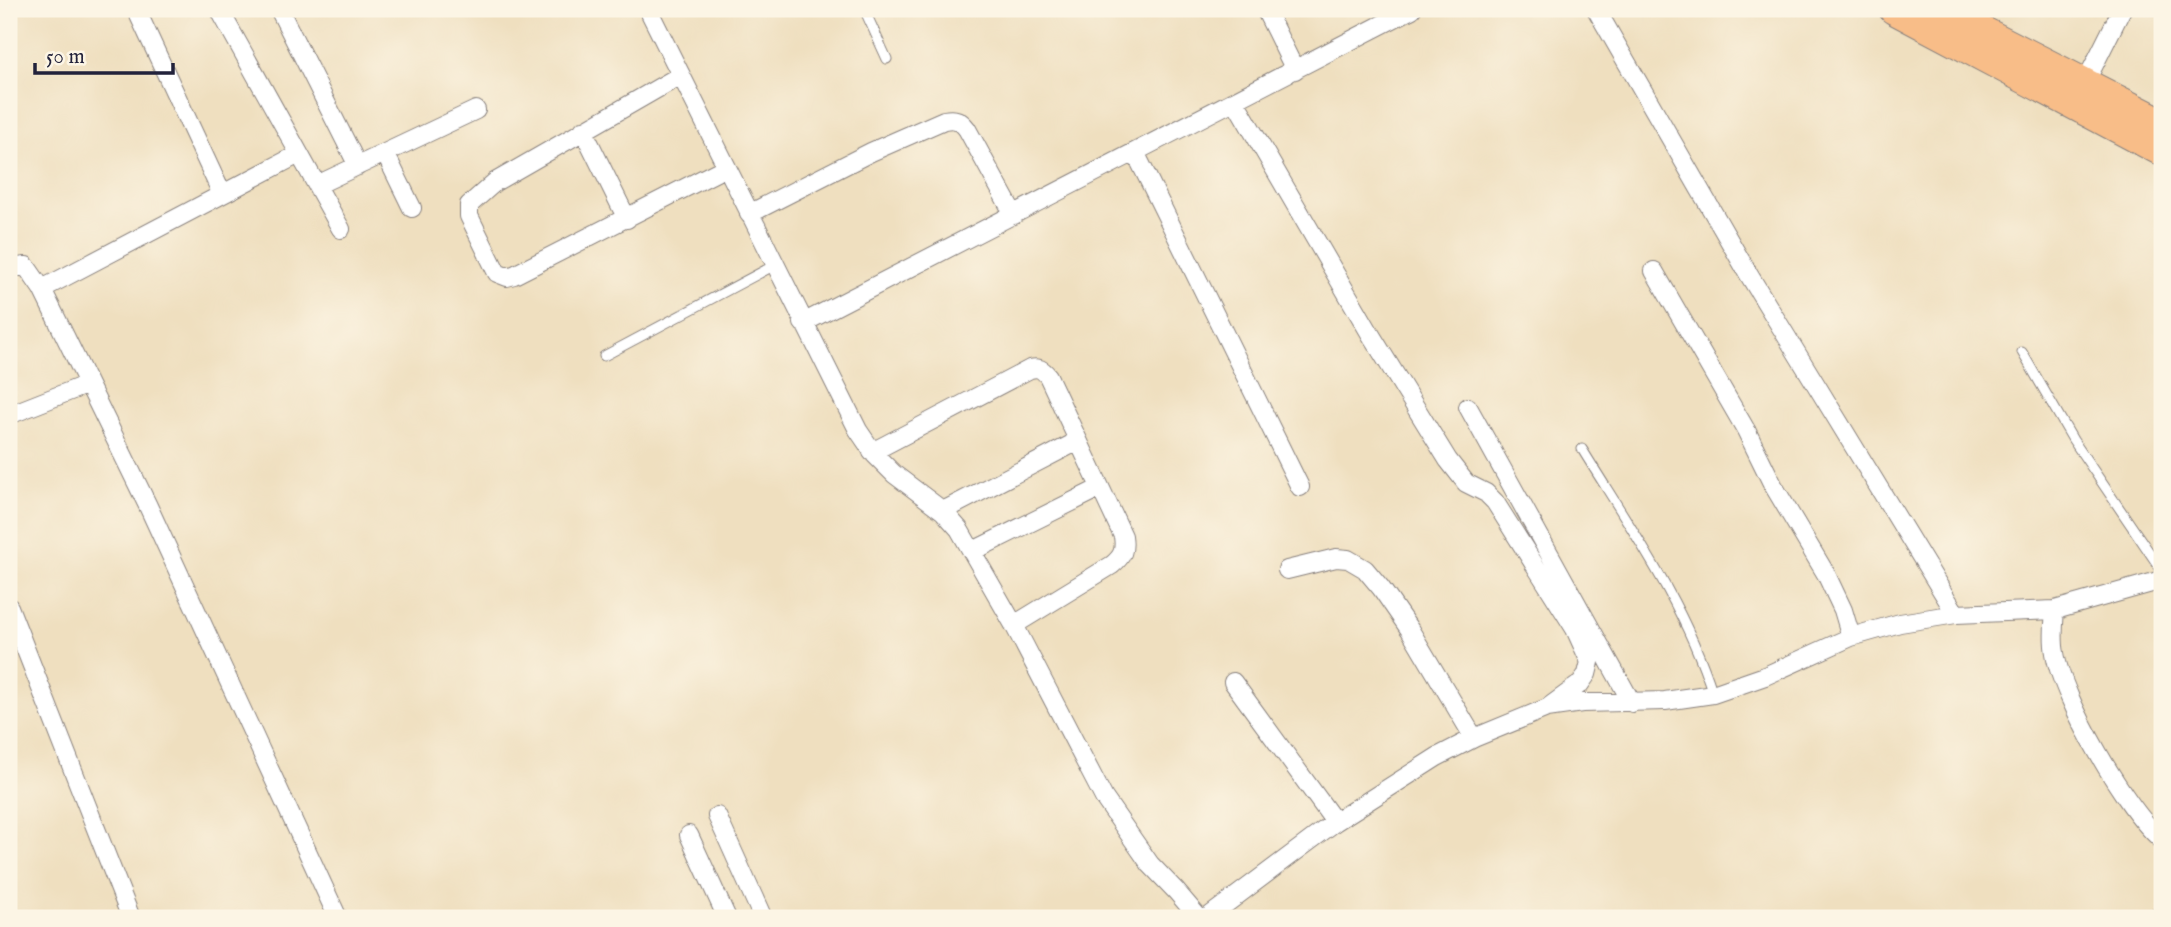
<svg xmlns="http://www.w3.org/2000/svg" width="2171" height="927" font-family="'IM FELL English',serif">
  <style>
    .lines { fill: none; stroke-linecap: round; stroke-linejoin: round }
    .service-casing { stroke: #88807d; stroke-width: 11 }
    .minor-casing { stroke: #88807d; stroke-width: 20 }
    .primary-casing { stroke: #88807d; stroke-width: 32 }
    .service { stroke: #fff; stroke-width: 9 }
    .minor { stroke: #fff; stroke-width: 18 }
    .primary { stroke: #f8bd88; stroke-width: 30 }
  </style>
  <rect width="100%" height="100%" fill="#fcf5e5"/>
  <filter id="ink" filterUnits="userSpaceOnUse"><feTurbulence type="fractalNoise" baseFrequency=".0143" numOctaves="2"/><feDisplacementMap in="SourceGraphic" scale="14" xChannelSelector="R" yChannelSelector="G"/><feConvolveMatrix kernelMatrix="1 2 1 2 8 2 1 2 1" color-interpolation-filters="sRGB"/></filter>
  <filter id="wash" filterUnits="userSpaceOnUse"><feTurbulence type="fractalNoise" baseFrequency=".00686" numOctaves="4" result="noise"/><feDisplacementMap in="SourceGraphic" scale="28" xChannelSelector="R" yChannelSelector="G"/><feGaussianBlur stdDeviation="1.57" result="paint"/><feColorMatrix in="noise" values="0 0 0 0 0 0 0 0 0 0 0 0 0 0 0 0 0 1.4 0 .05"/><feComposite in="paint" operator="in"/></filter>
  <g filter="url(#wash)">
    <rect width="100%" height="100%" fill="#efdfbf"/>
  </g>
  <g filter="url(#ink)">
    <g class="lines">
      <g class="service-casing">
        <path id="service" d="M 864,9 L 887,59
          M 2022,352 L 2073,440 L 2162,571
          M 604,356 L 775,265
          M 1582,449 C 1630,527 1685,605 1713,694"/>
      </g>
      <g class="minor-casing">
        <path id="minor" d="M 136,9 L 222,194
          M 219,9 L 341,229
          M 279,9 L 358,166
          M 648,9 L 858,430 L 875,455 L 894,474 L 943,511 L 959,529 L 1014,625 L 1104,798 L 1150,864 L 1176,891 L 1199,918
          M 1265,9 L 1295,70
          M 1596,9 L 1749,275 L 1956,614
          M 681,75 L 495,182 L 469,205 L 469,216 L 497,273 L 507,277 L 514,275 L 726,167
          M 2085,83 L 2122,9
          M 1235,101 L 1371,335 L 1448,460 L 1466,483 L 1486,493 L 1495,502 L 1575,629 L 1590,662 L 1587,674 L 1580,684 L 1550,706
          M 583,130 L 627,219
          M 1135,152 L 1300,487
          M 385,153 L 412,208
          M 317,185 L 476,110
          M 749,214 L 871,152 L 944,120 C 956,118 960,120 967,129 L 1014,215
          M 9,268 L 26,266 L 42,289 L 148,506 L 338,918
          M 1654,271 L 1746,430 L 1773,485 L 1826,574 L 1843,610 L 1851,637
          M 42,289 L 299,154
          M 803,323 L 1412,9
          M 1468,407 L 1632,703
          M 9,415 L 88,384
          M 872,452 L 1030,369 C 1039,367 1042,369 1048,376 L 1123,536 C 1125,550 1123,556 1112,565 L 1014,625
          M 943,511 L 1078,441
          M 973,551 L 1100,488
          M 1287,570 L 1336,558 L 1348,559 L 1365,569 L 1381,588 L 1410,630 L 1474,738
          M 9,607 L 131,918
          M 2055,610 C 2054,624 2052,639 2055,653 C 2062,698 2127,812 2162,840
          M 1233,682 L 1335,822
          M 717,816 L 763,918
          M 689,835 L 727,918
          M 1207,918 L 1335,822 L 1437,757 L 1474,738 L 1547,708 L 1582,703 L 1665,701 L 1713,694 L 1765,676 L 1851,637 L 1900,623 L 1956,614 L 2055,610 L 2162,580
          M 2156,918 L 2160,918"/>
      </g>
      <g class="primary-casing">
        <path id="primary" d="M 1894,9 L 2162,151
          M 1939,9 L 2162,123"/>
      </g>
      <use href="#service" class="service"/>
      <use href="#minor" class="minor"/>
      <use href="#primary" class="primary"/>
    </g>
  </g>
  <rect width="2171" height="927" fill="none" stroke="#fcf5e5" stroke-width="35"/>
  <path d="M35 63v10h138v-10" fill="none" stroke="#22223b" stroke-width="3.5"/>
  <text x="46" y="63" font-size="21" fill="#22223b" stroke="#fcf5e5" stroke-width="5" paint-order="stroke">50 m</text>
</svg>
